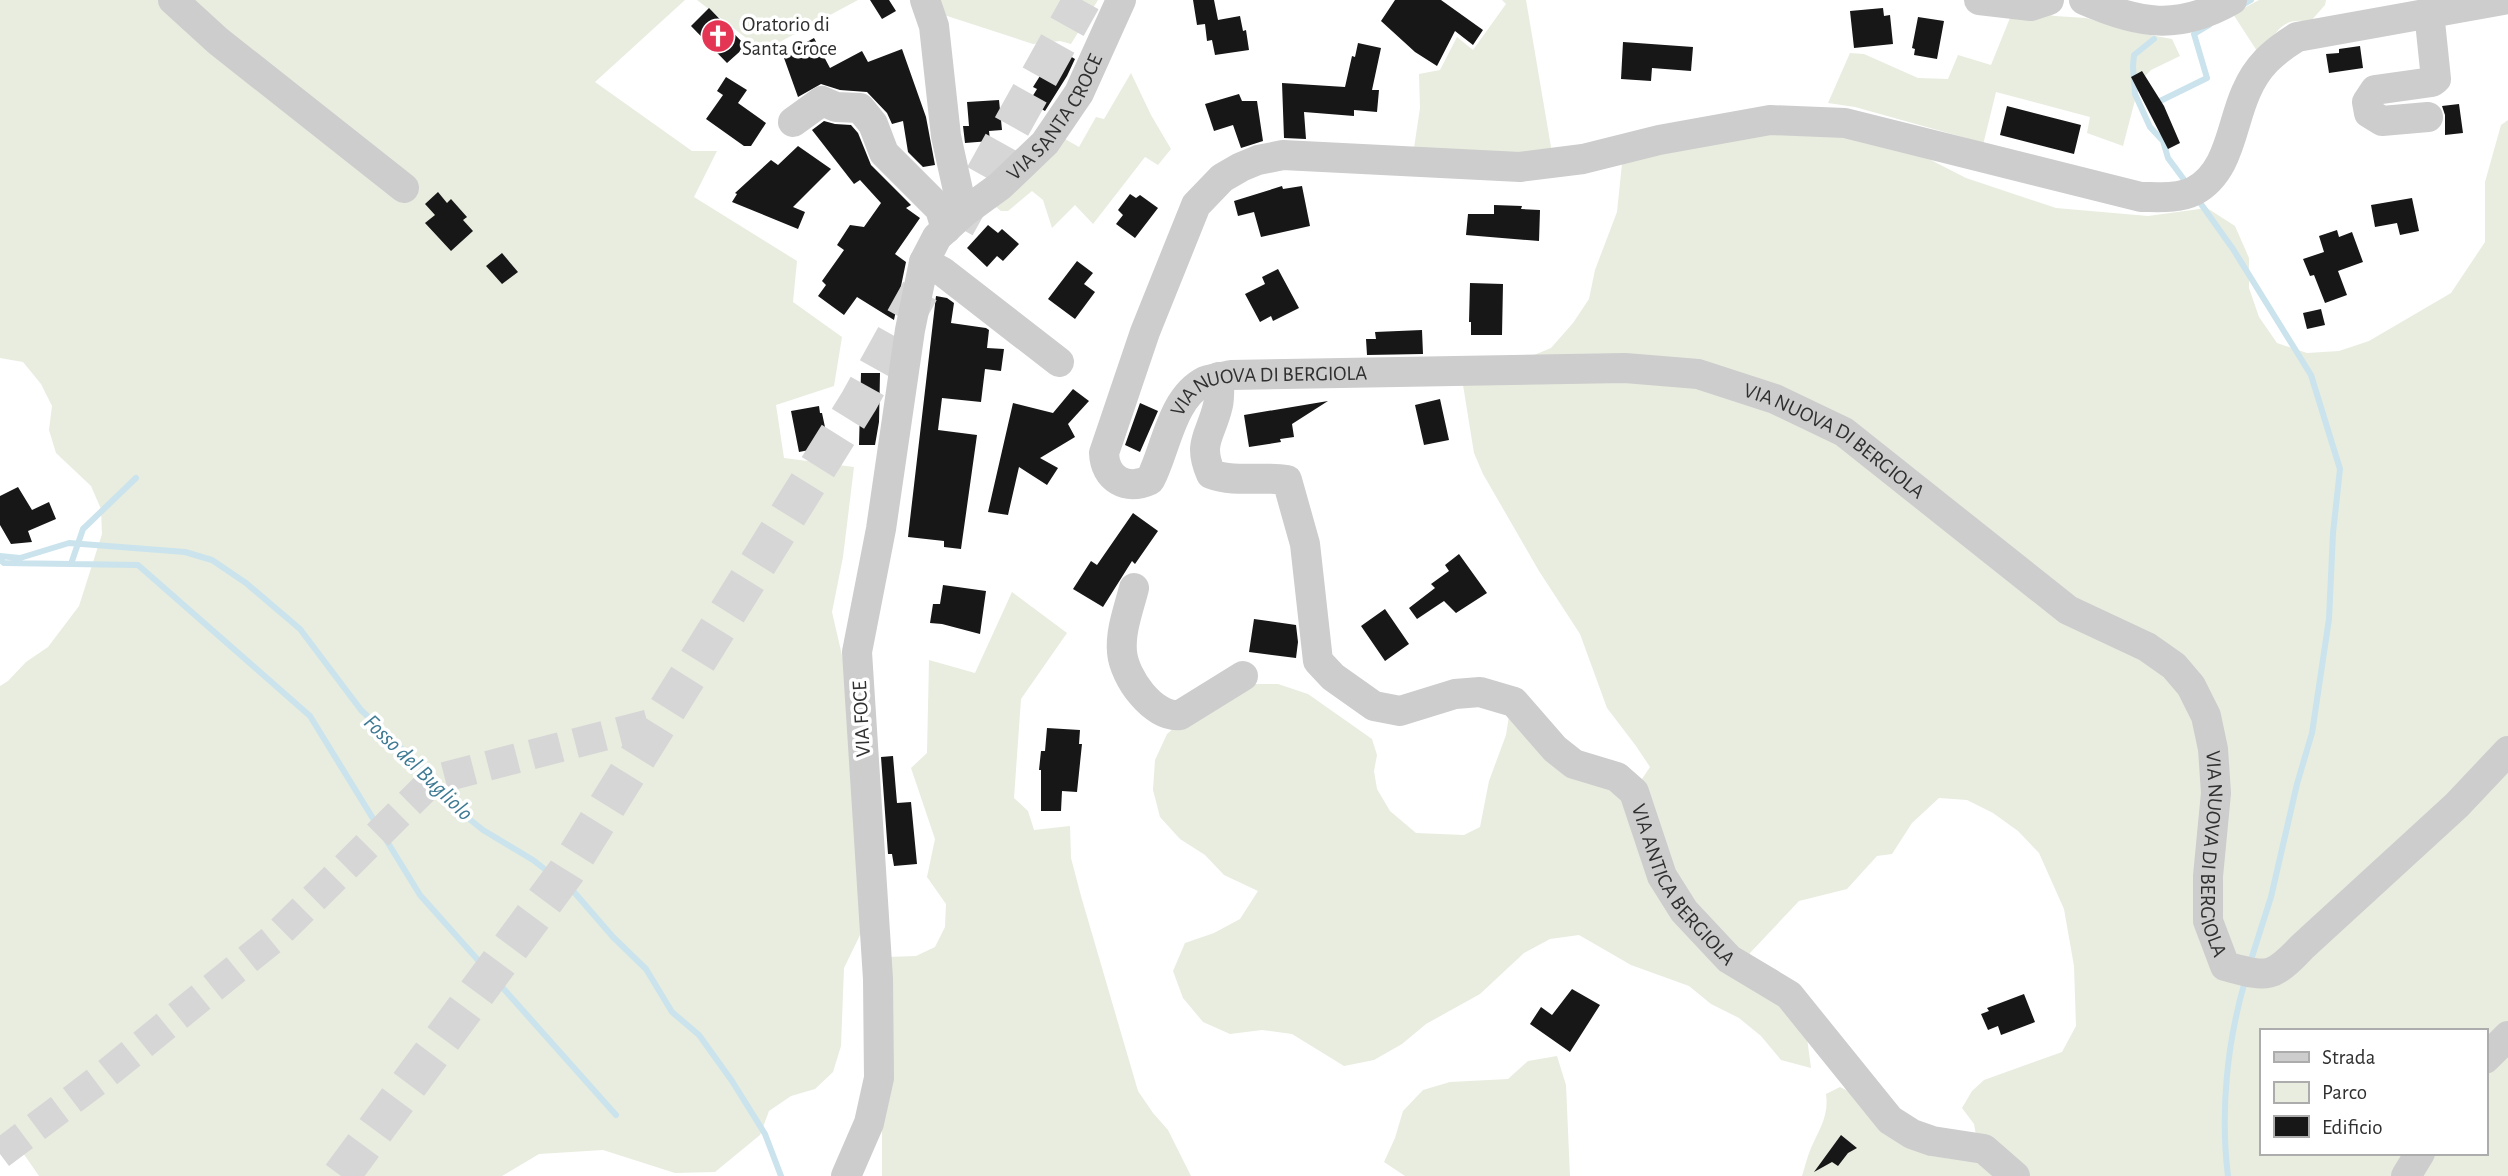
<svg xmlns="http://www.w3.org/2000/svg" width="2508" height="1176" font-family="'Alegreya Sans',sans-serif">
  <style>
    .green { fill: #e8eddf; fill-rule: evenodd }
    .lines { fill: none; stroke-linecap: round; stroke-linejoin: round }
    .stream { stroke: #cbe3ec; stroke-width: 6 }
    .building { fill: #171717 }
    .minor-tunnel { stroke: #d6d6d6; stroke-width: 30; stroke-dasharray: 30 15; stroke-linecap: butt }
    .major-tunnel { stroke: #d6d6d6; stroke-width: 38; stroke-dasharray: 38 19; stroke-linecap: butt }
    .minor { stroke: #cdcdcd; stroke-width: 30 }
    .labels { text-anchor: middle; stroke-width: 7; stroke-linejoin: round; paint-order: stroke }
    .poi-label { font-size: 21px; fill: #303030; stroke: #fff; text-anchor: start }
    .street-label { font-size: 21px; fill: #303030; stroke: #fff }
    .water-label { font-size: 23px; font-style: italic; fill: #3e7a93; stroke: #fff }
  </style>
  <rect width="100%" height="100%" fill="#fff"/>
  <path class="green" d="M 0,0 L 685,0 L 595,82 L 692,151 L 717,151 L 694,197 L 797,261 L 793,302 L 842,337 L 834,386 L 776,405 L 784,458 L 854,467 L 843,557 L 832,612 L 844,664 L 861,933 L 844,968 L 841,1046 L 833,1072 L 815,1089 L 791,1096 L 769,1111 L 760,1135 L 715,1172 L 675,1173 L 603,1150 L 539,1154 L 502,1176 L 39,1176 L 21,1150 L 0,1138 L 0,686 L 8,681 L 26,662 L 48,647 L 79,606 L 102,534 L 101,509 L 91,486 L 56,453 L 49,430 L 52,406 L 41,384 L 23,362 L 0,358 Z
    M 697,0 L 858,0 L 763,51 Z
    M 935,0 L 1098,0 L 1071,44 L 1060,41 L 1033,44 L 938,13 Z
    M 1502,0 L 1526,0 L 1552,153 L 1494,153 L 1414,148 L 1420,108 L 1419,74 L 1440,70 L 1457,37 L 1473,50 L 1506,4 Z
    M 2259,0 L 2326,0 L 2325,5 L 2310,22 C 2282,16 2279,31 2262,50 L 2257,51 L 2233,14 Z
    M 2014,8 L 2055,16 L 2086,18 L 2134,32 L 2172,39 L 2180,56 L 2151,70 L 2140,81 L 2123,146 L 2087,133 L 2090,117 L 1996,92 L 1983,145 L 1966,138 L 1855,107 L 1828,103 L 1850,53 L 1864,54 L 1918,78 L 1948,79 L 1958,55 L 1991,65 Z
    M 1131,73 L 1151,115 L 1171,149 L 1158,165 L 1145,157 L 1093,224 L 1075,205 L 1052,228 L 1043,200 L 1032,191 L 1008,211 L 1001,211 L 990,202 L 1065,139 L 1079,147 L 1096,117 L 1104,119 Z
    M 2508,120 L 2508,1176 L 1802,1176 C 1805,1167 1807,1157 1811,1148 C 1820,1128 1829,1116 1826,1094 L 1840,1087 L 1858,1096 L 1877,1119 L 1977,1141 L 1974,1124 L 1962,1108 L 1972,1091 L 1984,1080 L 2062,1052 L 2076,1026 L 2074,966 L 2064,909 L 2039,853 L 2018,831 L 1993,813 L 1967,800 L 1939,798 L 1912,823 L 1892,854 L 1877,856 L 1847,889 L 1799,901 L 1750,953 L 1751,966 L 1807,1038 L 1811,1068 L 1781,1060 L 1761,1036 L 1739,1018 L 1711,1004 L 1689,986 L 1631,965 L 1579,935 L 1550,939 L 1524,953 L 1480,994 L 1426,1024 L 1402,1044 L 1374,1060 L 1344,1066 L 1292,1034 L 1262,1030 L 1230,1034 L 1203,1022 L 1183,998 L 1173,971 L 1185,943 L 1214,933 L 1240,919 L 1258,891 L 1224,875 L 1205,855 L 1180,839 L 1160,817 L 1153,790 L 1155,760 L 1167,734 L 1190,714 L 1248,684 L 1278,684 L 1308,694 L 1372,739 L 1377,755 L 1374,771 L 1377,789 L 1390,811 L 1416,833 L 1464,835 L 1480,827 L 1489,781 L 1506,735 L 1511,703 L 1634,791 L 1650,767 L 1636,746 L 1607,708 L 1580,634 L 1539,571 L 1483,474 L 1474,453 L 1463,385 L 1551,348 L 1573,323 L 1589,299 L 1595,270 L 1617,212 L 1623,154 L 1751,129 L 1878,133 L 1966,178 L 2056,208 L 2148,216 L 2207,208 L 2235,226 L 2249,258 L 2249,288 L 2259,317 L 2277,343 L 2307,353 L 2339,351 L 2369,341 L 2451,293 L 2485,242 L 2485,182 L 2501,125 ZM 2261,1031 L 2485,1031 L 2485,1153 L 2261,1153 Z
    M 1012,592 L 1067,633 L 1021,699 L 1014,798 L 1028,811 L 1034,830 L 1070,826 L 1071,858 L 1081,896 L 1138,1091 L 1153,1113 L 1168,1130 L 1191,1176 L 882,1176 L 882,1113 L 887,957 L 916,956 L 935,947 L 945,927 L 946,904 L 927,877 L 935,839 L 911,768 L 927,753 L 929,660 L 975,673 Z
    M 1557,1056 L 1566,1085 L 1570,1176 L 1405,1176 L 1384,1162 L 1395,1138 L 1403,1111 L 1423,1090 L 1450,1082 L 1508,1079 L 1528,1061 Z"/>
  <g class="lines">
    <path class="stream" d="M 2239,7 L 2251,0
      M 2154,39 L 2134,55 L 2133,66 L 2135,94 L 2150,127 L 2163,141 L 2168,158 L 2188,185
      M 2154,104 L 2207,78 L 2194,34 L 2209,25
      M 2196,197 L 2233,249 L 2311,375 L 2340,469 L 2333,533 L 2329,619 L 2312,733 L 2297,784 L 2271,897 L 2250,963
      M 0,556 L 20,558 L 69,543 L 185,552 L 212,560 L 246,583 L 300,629 L 361,710 L 429,775 L 463,814 L 483,830 L 533,860 L 574,892 L 613,937 L 646,969 L 672,1012 L 699,1035 L 732,1081 L 765,1134 L 781,1176
      M 0,560 L 4,563 L 138,565 L 310,716 L 420,895 L 616,1115
      M 71,564 L 83,529 L 136,478
      M 2228,1176 C 2220,1112 2227,1043 2245,981"/>
  </g>
  <path class="building" d="M 870,0 L 889,0 L 896,11 L 882,19 Z
    M 1193,0 L 1214,0 L 1218,20 L 1240,16 L 1243,31 L 1246,30 L 1249,50 L 1215,55 L 1212,40 L 1207,41 L 1205,24 L 1197,25 Z
    M 1395,0 L 1441,0 L 1483,30 L 1473,45 L 1455,31 L 1437,66 L 1415,52 L 1381,21 Z
    M 709,8 L 746,46 L 727,63 L 691,26 Z
    M 1883,8 L 1884,16 L 1890,15 L 1893,44 L 1854,48 L 1850,11 Z
    M 1918,17 L 1944,21 L 1937,59 L 1914,55 L 1915,49 L 1912,48 Z
    M 814,38 L 830,68 L 862,51 L 868,62 L 902,49 L 926,117 L 935,165 L 923,167 L 908,152 L 903,121 L 892,124 L 887,113 L 867,92 L 840,90 L 821,84 L 798,97 L 784,58 L 795,51 L 794,49 Z
    M 1623,42 L 1693,47 L 1691,71 L 1652,68 L 1651,81 L 1621,79 Z
    M 1358,43 L 1381,48 L 1372,90 L 1379,90 L 1377,112 L 1354,110 L 1354,116 L 1304,112 L 1306,139 L 1284,138 L 1282,83 L 1345,87 L 1352,56 L 1355,57 Z
    M 2360,46 L 2363,68 L 2329,73 L 2326,54 L 2339,53 L 2339,49 Z
    M 1060,50 L 1075,59 L 1067,76 L 1045,111 L 1029,102 L 1037,89 L 1033,87 L 1045,68 L 1048,70 Z
    M 2142,71 L 2164,106 L 2180,143 L 2168,149 L 2131,77 Z
    M 726,77 L 747,90 L 738,103 L 766,123 L 751,146 L 744,146 L 706,119 L 723,95 L 717,91 Z
    M 1239,94 L 1242,101 L 1257,101 L 1263,141 L 1241,148 L 1233,125 L 1214,131 L 1205,104 Z
    M 999,100 L 1002,130 L 989,131 L 990,141 L 965,143 L 963,126 L 969,126 L 967,102 Z
    M 2459,104 L 2463,133 L 2445,135 L 2445,115 L 2442,106 Z
    M 2007,106 L 2081,125 L 2074,154 L 2000,135 Z
    M 824,121 L 835,124 L 851,125 L 858,133 L 871,165 L 911,205 L 906,208 L 920,218 L 895,254 L 906,262 L 894,320 L 857,297 L 844,315 L 818,296 L 826,285 L 822,281 L 844,250 L 837,245 L 850,225 L 864,227 L 881,203 L 860,180 L 854,184 L 812,130 Z
    M 798,146 L 831,169 L 793,207 L 805,212 L 798,229 L 732,202 L 737,194 L 735,193 L 771,160 L 778,165 Z
    M 1282,186 L 1283,189 L 1302,186 L 1310,226 L 1261,237 L 1254,212 L 1238,216 L 1234,201 Z
    M 438,192 L 447,203 L 451,199 L 467,217 L 463,220 L 473,231 L 451,251 L 425,223 L 435,215 L 425,204 Z
    M 1130,194 L 1136,198 L 1140,195 L 1158,208 L 1135,238 L 1116,224 L 1123,215 L 1118,210 Z
    M 2412,198 L 2419,231 L 2400,235 L 2397,223 L 2375,227 L 2371,205 Z
    M 1494,205 L 1522,206 L 1521,209 L 1540,210 L 1539,241 L 1466,235 L 1468,214 L 1494,214 Z
    M 988,225 L 998,233 L 1002,229 L 1019,244 L 1003,261 L 997,256 L 987,267 L 967,248 Z
    M 2337,230 L 2339,237 L 2352,232 L 2363,262 L 2338,271 L 2347,295 L 2325,303 L 2314,275 L 2310,276 L 2303,259 L 2324,252 L 2319,236 Z
    M 502,253 L 518,272 L 502,284 L 486,266 Z
    M 1077,261 L 1093,273 L 1084,284 L 1095,292 L 1075,319 L 1048,299 Z
    M 1278,269 L 1299,308 L 1273,321 L 1271,316 L 1260,322 L 1245,294 L 1265,284 L 1262,277 Z
    M 1470,283 L 1503,284 L 1502,335 L 1471,335 L 1471,322 L 1469,322 Z
    M 936,296 L 947,298 L 954,303 L 951,323 L 986,328 L 989,330 L 987,348 L 1004,349 L 1001,371 L 985,369 L 981,402 L 942,398 L 938,430 L 977,435 L 961,549 L 944,547 L 944,541 L 908,537 Z
    M 2321,309 L 2325,325 L 2307,329 L 2303,313 Z
    M 1422,330 L 1423,354 L 1367,355 L 1366,339 L 1376,339 L 1375,332 Z
    M 861,373 L 880,373 L 879,422 L 875,445 L 859,445 Z
    M 1073,389 L 1089,401 L 1068,424 L 1075,437 L 1040,458 L 1058,468 L 1047,485 L 1019,467 L 1008,515 L 988,512 L 1013,403 L 1053,413 Z
    M 1440,399 L 1449,440 L 1424,445 L 1415,405 Z
    M 1328,401 L 1292,424 L 1294,437 L 1280,439 L 1281,442 L 1249,447 L 1244,415 Z
    M 1140,403 L 1158,411 L 1140,452 L 1125,445 Z
    M 819,406 L 820,413 L 822,413 L 829,446 L 799,452 L 791,411 Z
    M 18,487 L 32,510 L 49,502 L 56,519 L 28,531 L 32,542 L 11,544 L 0,525 L 0,496 Z
    M 1133,513 L 1158,531 L 1135,564 L 1132,561 L 1103,607 L 1073,589 L 1091,561 L 1097,565 Z
    M 1459,554 L 1487,593 L 1456,613 L 1444,601 L 1417,619 L 1409,608 L 1435,588 L 1431,584 L 1449,571 L 1445,565 Z
    M 943,585 L 986,591 L 980,634 L 942,624 L 930,623 L 933,604 L 940,604 Z
    M 1385,609 L 1409,644 L 1385,661 L 1361,626 Z
    M 1254,619 L 1296,625 L 1298,642 L 1296,658 L 1249,652 Z
    M 1047,728 L 1080,730 L 1079,744 L 1082,744 L 1077,792 L 1062,791 L 1061,811 L 1041,811 L 1041,770 L 1039,770 L 1041,751 L 1045,751 Z
    M 893,756 L 897,803 L 911,802 L 917,864 L 894,866 L 892,854 L 888,854 L 881,757 Z
    M 1572,989 L 1600,1005 L 1570,1052 L 1530,1024 L 1541,1007 L 1552,1015 Z
    M 2024,994 L 2035,1022 L 2001,1035 L 1998,1026 L 1988,1030 L 1981,1014 L 1989,1011 L 1987,1008 Z
    M 1841,1135 L 1857,1148 L 1848,1153 L 1838,1166 L 1832,1162 L 1814,1172 Z"/>
  <g class="lines">
    <path class="minor-tunnel" d="M 0,1154 L 101,1078 L 273,939 L 433,780 L 661,721"/>
    <path class="major-tunnel" d="M 956,226 L 1082,0
      M 341,1176 L 566,872 L 859,401 L 920,291"/>
    <g class="minor">
      <path d="M 173,0 L 218,41 L 404,188"/>
      <path d="M 925,0 L 934,26 L 946,136 L 963,213"/>
      <path d="M 1979,0 L 2031,6 L 2049,0"/>
      <path d="M 2084,0 C 2139,24 2178,31 2232,0"/>
      <path id="s1" d="M 2503,0 L 2297,37 C 2273,52 2257,66 2246,92 C 2231,125 2230,172 2194,191 C 2178,199 2158,197 2141,197 L 1845,123 L 1770,120 L 1659,140 L 1583,159 L 1520,167 L 1283,155 L 1258,160 L 1241,167 L 1222,178 L 1196,205 L 1145,332 L 1104,453 C 1105,479 1126,491 1150,480 C 1166,450 1171,398 1205,381 C 1213,378 1223,377 1231,375 L 1625,368 L 1698,374 L 1775,399 L 1844,432 L 2068,610 L 2147,647 L 2174,666 L 2191,686 L 2206,716 L 2213,749 L 2216,793 L 2208,876 L 2208,921 L 2225,966 C 2267,977 2271,980 2302,947 L 2457,805 L 2508,751"/>
      <path d="M 2428,117 L 2382,121 L 2369,113 L 2367,102 L 2375,90 L 2432,82 L 2436,79 L 2429,12"/>
      <path d="M 793,122 L 822,101 L 836,107 L 860,108 L 873,124 L 884,153 L 940,209 L 946,229"/>
      <path d="M 924,262 L 943,272 L 1059,362"/>
      <path id="s2" d="M 1219,377 C 1219,386 1220,396 1218,405 C 1211,436 1197,442 1211,474 C 1235,483 1262,476 1287,480 L 1305,544 L 1318,661 L 1333,677 L 1374,706 L 1400,711 L 1455,694 L 1480,692 L 1514,702 L 1555,749 L 1574,764 L 1617,777 L 1634,792 L 1662,876 L 1684,911 L 1729,959 L 1789,995 L 1890,1120 L 1912,1134 L 1932,1141 L 1984,1149 L 2015,1176"/>
      <path d="M 1134,588 C 1129,608 1120,631 1122,652 C 1124,677 1153,718 1180,715 L 1243,676"/>
      <path d="M 2485,1059 L 2508,1036"/>
      <path id="s3" d="M 846,1176 L 869,1123 L 879,1078 L 878,979 L 857,652 L 881,529 L 910,330 L 924,262 L 937,237 L 963,213 L 1000,186 L 1045,143 L 1079,93 L 1121,0"/>
      <path d="M 2406,1176 L 2420,1153"/>
    </g>
  </g>
  <defs>
    <g id="church-disc" transform="scale(1.75)"><circle r="9.5" fill="#e43554" stroke="#fff"/><path d="M-1.2-6h2.4v3.5h3.3v2.4h-3.3V6h-2.4V-.1h-3.3v-2.4h3.3Z" fill="#fff"/></g>
  </defs>
  <g fill-rule="evenodd">
    <use href="#church-disc" x="718" y="36"/>
  </g>
  <g class="labels">
    <g class="poi-label">
      <text x="742" y="31">Oratorio di<tspan x="742" dy="24">Santa Croce</tspan></text>
    </g>
    <g class="street-label">
      <text dy="7" stroke="none"><textPath href="#s3" startOffset="1125">VIA SANTA CROCE</textPath></text>
      <text dy="7" stroke="none"><textPath href="#s1" startOffset="1934">VIA NUOVA DI BERGIOLA</textPath></text>
      <text dy="7" stroke="none"><textPath href="#s1" startOffset="2522">VIA NUOVA DI BERGIOLA</textPath></text>
      <text transform="translate(861 719) rotate(-93)" y="7">VIA FOCE</text>
      <text dy="7" stroke="none"><textPath href="#s1" startOffset="3132">VIA NUOVA DI BERGIOLA</textPath></text>
      <text dy="7" stroke="none"><textPath href="#s2" startOffset="838">VIA ANTICA BERGIOLA</textPath></text>
    </g>
    <g class="water-label">
      <text transform="translate(419 767) rotate(44)" y="8">Fosso del Bugliolo</text>
    </g>
  </g>
  <rect x="2260" y="1029" width="228" height="126" fill="#ffffff" stroke="#acacac" stroke-width="2"/>
  <rect x="2274" y="1052" width="35" height="10" fill="#cdcdcd" stroke="#acacac" stroke-width="2"/>
  <text x="2322" y="1064" font-size="21" fill="#303030">Strada</text>
  <rect x="2274" y="1082" width="35" height="21" fill="#e8eddf" stroke="#acacac" stroke-width="2"/>
  <text x="2322" y="1099" font-size="21" fill="#303030">Parco</text>
  <rect x="2274" y="1116" width="35" height="21" fill="#171717" stroke="#acacac" stroke-width="2"/>
  <text x="2322" y="1134" font-size="21" fill="#303030">Edificio</text>
</svg>
